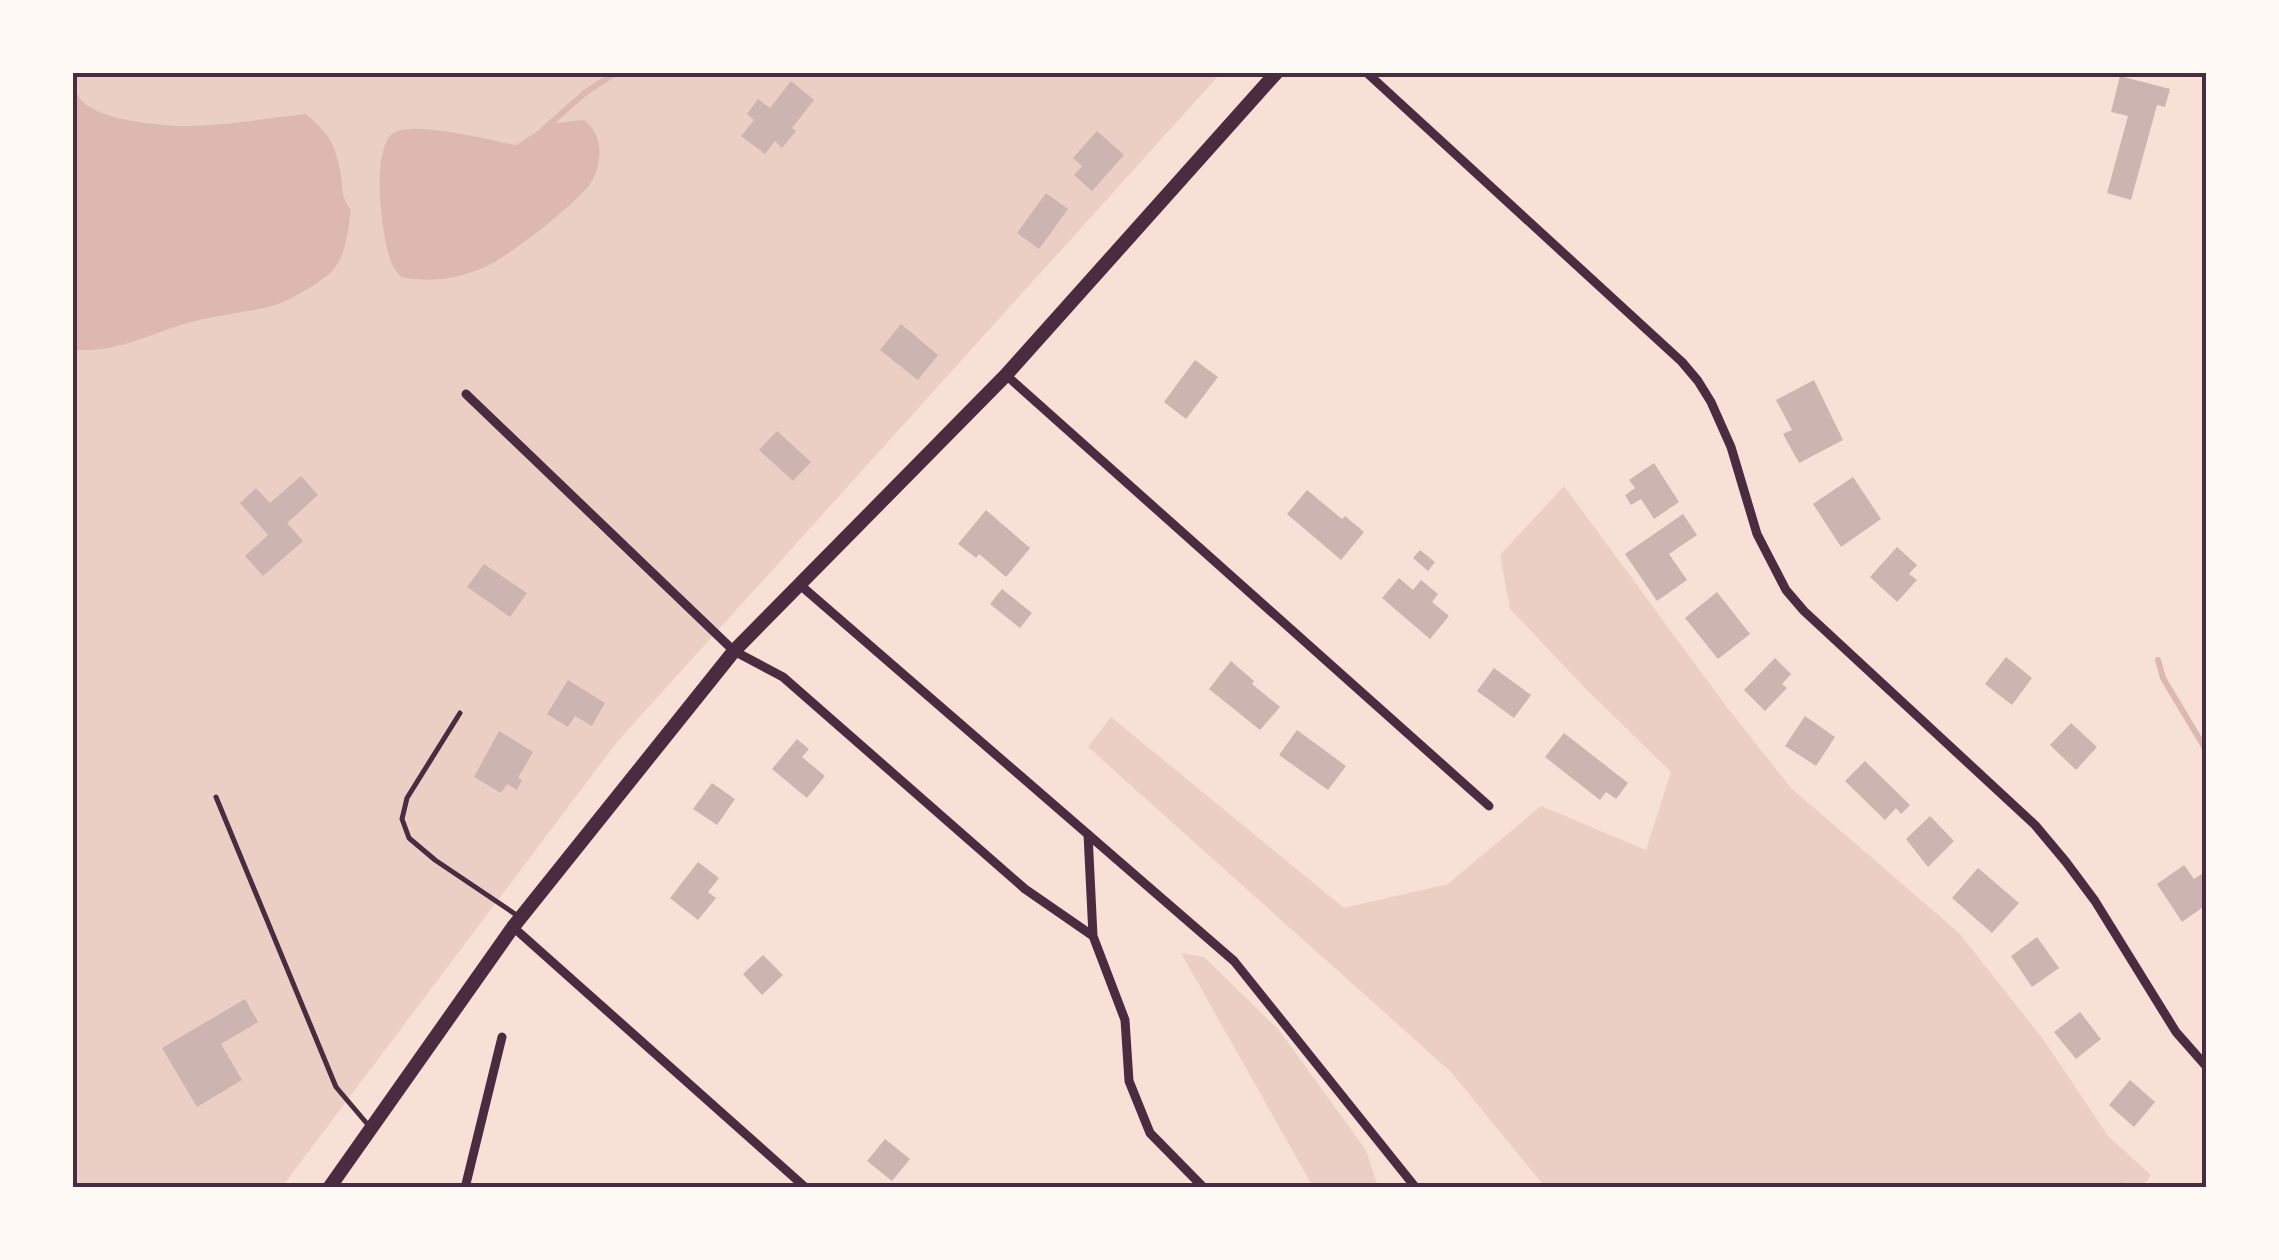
<svg xmlns="http://www.w3.org/2000/svg" width="2279" height="1260" font-family="Raleway,sans-serif">
  <style>
    .green { fill: #ebcfc5 }
    .water { fill: #dcb8b0 }
    .lines { fill: none; stroke-linecap: round; stroke-linejoin: round }
    .stream { stroke: #dcb8b0; stroke-width: 6 }
    .building { fill: #ccb4b1 }
    .service { stroke: #4a2c40; stroke-width: 5 }
    .minor { stroke: #4a2c40; stroke-width: 9 }
    .primary { stroke: #4a2c40; stroke-width: 14 }
    .neatline { fill: none; stroke: #4a2c40; stroke-width: 4 }
  </style>
  <rect width="100%" height="100%" fill="#f7e1d7"/>
  <path class="green" d="M 72,73 L 1221,73 L 617,742 L 281,1188 L 73,1187 Z
    M 1564,486 L 1726,706 L 1791,788 L 1959,933 L 2043,1039 L 2108,1136 L 2151,1175 L 2143,1187 L 1545,1187 L 1451,1072 L 1088,747 L 1111,717 L 1344,908 L 1448,884 L 1541,806 L 1646,850 L 1671,772 L 1586,689 L 1510,609 L 1500,555 Z
    M 1181,953 L 1204,957 L 1279,1030 L 1366,1150 L 1378,1187 L 1313,1187 Z"/>
  <path class="water" d="M 72,73 L 77,73 C 74,83 74,93 82,101 C 100,120 155,125 180,126 C 222,127 265,118 306,114 C 328,133 334,141 340,170 C 344,187 339,194 351,210 C 348,230 346,260 329,274 C 317,284 289,301 275,305 C 251,312 224,314 199,320 C 154,331 121,353 73,350 Z
    M 584,120 C 604,134 603,164 590,184 C 576,204 508,257 485,267 C 456,279 431,283 401,277 C 398,273 394,269 392,264 C 382,241 369,145 395,132 C 417,121 491,141 517,145 L 548,124 Z"/>
  <g class="lines">
    <path class="stream" d="M 543,130 L 586,92 L 617,72
      M 2158,660 L 2163,678 L 2206,750
      M 2115,1188 L 2122,1185"/>
  </g>
  <path class="building" d="M 2120,76 L 2170,89 L 2165,107 L 2157,105 L 2131,200 L 2107,193 L 2128,116 L 2111,112 Z
    M 791,81 L 814,100 L 792,128 L 796,131 L 782,148 L 775,141 L 765,154 L 741,136 L 754,120 L 747,114 L 758,99 L 770,108 Z
    M 1097,131 L 1124,155 L 1092,191 L 1074,175 L 1082,166 L 1073,158 Z
    M 1046,193 L 1068,209 L 1039,249 L 1017,233 Z
    M 901,324 L 938,355 L 918,380 L 880,350 Z
    M 1195,360 L 1218,377 L 1186,419 L 1164,402 Z
    M 1814,380 L 1843,440 L 1799,463 L 1783,434 L 1792,430 L 1776,400 Z
    M 777,431 L 811,462 L 793,481 L 759,450 Z
    M 1654,463 L 1679,502 L 1654,519 L 1641,499 L 1631,505 L 1625,495 L 1635,488 L 1629,480 Z
    M 301,476 L 318,495 L 287,523 L 303,541 L 263,576 L 245,556 L 268,535 L 240,503 L 256,488 L 270,503 Z
    M 1853,477 L 1881,519 L 1841,547 L 1813,504 Z
    M 1307,490 L 1342,519 L 1345,516 L 1364,532 L 1341,560 L 1287,514 Z
    M 986,510 L 1030,548 L 1006,577 L 979,554 L 976,558 L 958,544 Z
    M 1683,514 L 1697,535 L 1669,554 L 1687,580 L 1657,601 L 1625,554 Z
    M 1897,547 L 1917,565 L 1909,574 L 1917,580 L 1897,602 L 1870,577 Z
    M 1420,550 L 1435,562 L 1428,571 L 1413,558 Z
    M 484,564 L 527,593 L 510,617 L 467,587 Z
    M 1399,578 L 1413,590 L 1421,580 L 1438,594 L 1432,602 L 1449,616 L 1430,639 L 1382,598 Z
    M 1002,589 L 1032,613 L 1020,628 L 990,604 Z
    M 1717,592 L 1750,634 L 1718,659 L 1685,618 Z
    M 2006,657 L 2032,678 L 2012,705 L 1985,684 Z
    M 1775,658 L 1791,674 L 1782,684 L 1787,688 L 1765,711 L 1744,690 Z
    M 1231,661 L 1254,681 L 1252,684 L 1280,707 L 1260,730 L 1209,689 Z
    M 1494,668 L 1531,695 L 1514,718 L 1477,691 Z
    M 568,680 L 605,703 L 592,726 L 575,716 L 568,727 L 547,714 Z
    M 1805,716 L 1835,737 L 1816,766 L 1785,746 Z
    M 2071,723 L 2097,747 L 2076,770 L 2050,745 Z
    M 1297,730 L 1346,766 L 1328,790 L 1279,755 Z
    M 499,731 L 533,752 L 518,778 L 522,780 L 517,790 L 507,784 L 501,793 L 474,777 Z
    M 1564,733 L 1628,783 L 1616,799 L 1606,792 L 1600,800 L 1545,757 Z
    M 797,739 L 809,749 L 802,757 L 825,776 L 807,798 L 772,769 Z
    M 1865,761 L 1910,805 L 1901,814 L 1896,808 L 1885,820 L 1845,781 Z
    M 712,783 L 735,799 L 717,825 L 693,809 Z
    M 1930,816 L 1954,841 L 1928,867 L 1906,839 Z
    M 698,862 L 719,878 L 708,892 L 716,898 L 698,920 L 670,898 Z
    M 2184,865 L 2194,879 L 2206,871 L 2206,905 L 2182,922 L 2157,884 Z
    M 1978,868 L 2019,903 L 1992,933 L 1952,898 Z
    M 2037,937 L 2059,968 L 2032,987 L 2011,956 Z
    M 763,955 L 783,975 L 762,995 L 743,974 Z
    M 245,999 L 258,1022 L 221,1044 L 242,1080 L 197,1107 L 162,1048 Z
    M 2080,1012 L 2101,1039 L 2076,1059 L 2054,1032 Z
    M 2130,1080 L 2155,1102 L 2134,1127 L 2109,1105 Z
    M 885,1139 L 910,1159 L 892,1181 L 867,1161 Z"/>
  <g class="lines">
    <path class="service" d="M 460,713 L 407,798 L 402,819 L 409,838 L 435,860 L 518,916
      M 216,797 L 336,1087 L 369,1126"/>
    <path class="minor" d="M 1366,72 L 1682,362 L 1698,381 L 1711,402 L 1731,447 L 1757,534 L 1786,590 L 1804,611 L 2035,825 L 2066,862 L 2095,901 L 2176,1032 L 2206,1066
      M 1006,375 L 1489,806
      M 466,394 L 734,651 L 783,677 L 1025,889 L 1093,936
      M 799,584 L 1234,961 L 1416,1188
      M 1088,834 L 1093,936 L 1125,1020 L 1129,1081 L 1150,1133 L 1204,1188
      M 513,927 L 806,1188
      M 465,1188 L 502,1037"/>
    <path class="primary" d="M 329,1188 L 513,927 L 734,651 L 1006,375 L 1277,72"/>
  </g>
  <rect width="2279" height="1260" fill="none" stroke="#fffaf5" stroke-width="150"/>
  <rect x="75" y="75" width="2129" height="1110" class="neatline"/>
</svg>
